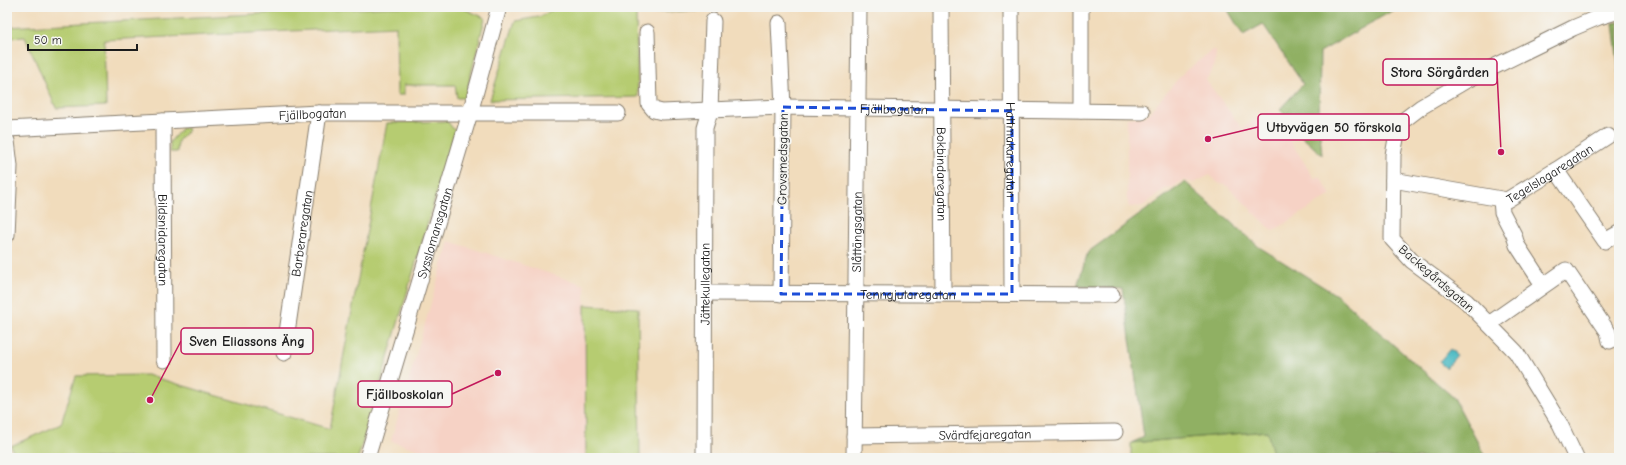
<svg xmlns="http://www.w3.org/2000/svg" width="1626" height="465" font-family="'Comic Neue',sans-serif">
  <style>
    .built { fill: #f6d2c5 }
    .green { fill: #b6cc71; stroke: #697446 }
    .forest { fill: #90b063; stroke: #566640 }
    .water { fill: #4dbbc4; stroke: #346c70 }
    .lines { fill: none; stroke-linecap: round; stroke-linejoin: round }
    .street-casing { stroke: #867c6c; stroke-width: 17 }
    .street { stroke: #fff; stroke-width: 15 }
    .marked { fill: none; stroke: #1d4ed8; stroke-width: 3; stroke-dasharray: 8 5; stroke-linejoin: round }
    .labels { text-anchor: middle; stroke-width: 4; stroke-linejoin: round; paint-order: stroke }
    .street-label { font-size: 13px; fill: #1c1c1c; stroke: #f6f6f2 }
    .leader { fill: none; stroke: #c2185b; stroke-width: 1.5 }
    .callout-dot { fill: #c2185b; stroke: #f6f6f2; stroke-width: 1.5 }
    .callout { fill: #f6f6f2; stroke: #c2185b; stroke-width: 1.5 }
    .callout-label { font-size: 14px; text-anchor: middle; font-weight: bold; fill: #1c1c1c }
  </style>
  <rect width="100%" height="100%" fill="#f6f6f2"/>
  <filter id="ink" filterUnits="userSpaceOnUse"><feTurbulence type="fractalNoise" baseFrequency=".025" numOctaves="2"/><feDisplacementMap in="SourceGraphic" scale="8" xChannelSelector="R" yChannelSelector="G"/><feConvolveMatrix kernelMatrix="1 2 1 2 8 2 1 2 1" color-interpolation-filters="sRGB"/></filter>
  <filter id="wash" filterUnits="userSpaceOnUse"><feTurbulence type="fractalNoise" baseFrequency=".012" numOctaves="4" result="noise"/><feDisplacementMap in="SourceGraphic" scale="16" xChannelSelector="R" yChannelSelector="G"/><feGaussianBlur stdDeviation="0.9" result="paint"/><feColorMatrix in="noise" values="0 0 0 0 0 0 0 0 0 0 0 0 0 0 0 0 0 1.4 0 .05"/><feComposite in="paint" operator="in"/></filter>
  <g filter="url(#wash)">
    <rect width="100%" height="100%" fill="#f1dcbc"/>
    <path class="built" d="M 1213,50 L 1216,50 L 1215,65 L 1206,80 L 1242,128 L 1271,110 L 1314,178 L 1320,176 L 1331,195 L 1273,231 L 1227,186 L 1218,183 L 1210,175 L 1194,183 L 1183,180 L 1172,188 L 1165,189 L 1143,206 L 1129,207 L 1127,199 L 1127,118 L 1146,116 L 1184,72 Z
      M 449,241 L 585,285 L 586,458 L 444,458 L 391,441 Z"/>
    <path class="green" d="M 390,7 L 460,7 L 485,18 L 465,98 L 457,98 L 455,85 L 404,85 L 404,95 L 397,95 L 396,26 L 104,40 L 106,106 L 56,108 L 25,37 L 7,38 L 7,27 Z
      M 558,7 L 748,7 L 636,14 L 638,97 L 490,100 L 515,21 L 539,17 Z
      M 447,121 L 455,131 L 358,458 L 15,458 L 11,446 L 61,424 L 76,376 L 147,375 L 330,429 L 387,123 Z
      M 182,128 L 188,128 L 189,129 L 178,141 L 177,152 L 170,152 L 170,142 Z
      M 585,305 L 638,308 L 640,458 L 586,458 Z
      M 1268,431 L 1274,458 L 1131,458 L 1131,443 Z"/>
    <path class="forest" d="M 1226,7 L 1399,7 L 1320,52 L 1319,122 L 1322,155 L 1299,134 L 1280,109 L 1303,84 L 1263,24 L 1243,35 Z
      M 1619,22 L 1619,73 L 1613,23 Z
      M 1185,182 L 1259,247 L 1338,296 L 1454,398 L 1486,458 L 1274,458 L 1267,431 L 1131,443 L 1144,437 L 1123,289 L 1077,286 L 1088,252 Z"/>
    <path class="water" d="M 1450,349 L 1457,355 L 1446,368 L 1439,362 Z"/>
  </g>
  <g filter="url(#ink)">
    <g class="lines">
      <g class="street-casing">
        <g id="street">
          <path id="s1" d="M 941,7 L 943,293"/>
          <path id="s2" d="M 1011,7 L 1012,294"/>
          <path d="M 779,23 L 783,107 L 781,294"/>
          <path id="s3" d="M 647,32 L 649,104 L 654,110 L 662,112 L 783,107 L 1142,112"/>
          <path d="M 1081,111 L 1081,7"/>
          <path id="s4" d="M 163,121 L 164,360"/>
          <path id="s5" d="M 7,129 L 319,113 L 618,113"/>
          <path d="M 7,141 L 10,166 L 7,235"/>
          <path d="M 1556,170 L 1605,241 L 1619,233"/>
          <path id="s6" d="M 1393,180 L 1507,200 L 1556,170 L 1608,136"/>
          <path d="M 1501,200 L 1502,212 L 1514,235 L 1517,245 L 1543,285"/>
          <path id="s7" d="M 704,293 L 1112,295"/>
          <path d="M 1489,324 L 1566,270 L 1608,332 L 1610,341"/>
          <path id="s8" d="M 284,353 L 319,113"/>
          <path id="s9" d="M 854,436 L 1115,432"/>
          <path id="s10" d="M 367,458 L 470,113 L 499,7"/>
          <path id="s11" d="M 704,458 L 705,128 L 710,111 L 713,21"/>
          <path id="s12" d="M 854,458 L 859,7"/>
          <path d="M 1576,458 L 1560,424 L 1516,352 L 1466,301 L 1412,261 L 1392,239 L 1393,155 L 1398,128 L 1404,120 L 1421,107 L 1467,80 L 1573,28 L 1599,17 L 1619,11"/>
        </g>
      </g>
      <use href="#street" class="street"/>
    </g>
  </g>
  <path class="marked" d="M 783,107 L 1012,111 L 1012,294 L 781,294 Z"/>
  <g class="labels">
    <g class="street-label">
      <text dy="5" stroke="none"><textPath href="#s3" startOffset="320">Fjällbogatan</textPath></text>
      <text dy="5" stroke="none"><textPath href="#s5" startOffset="306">Fjällbogatan</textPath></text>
      <text dy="5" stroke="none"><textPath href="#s2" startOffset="143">Hattmakaregatan</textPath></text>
      <text transform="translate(782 159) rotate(-89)" y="5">Grovsmedsgatan</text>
      <text dy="5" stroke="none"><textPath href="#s6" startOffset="166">Tegelslagaregatan</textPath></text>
      <text dy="5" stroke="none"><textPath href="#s1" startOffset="167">Bokbindaregatan</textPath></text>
      <text dy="5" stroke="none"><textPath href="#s12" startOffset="226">Slåttängsgatan</textPath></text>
      <text dy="5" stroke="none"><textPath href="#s8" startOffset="121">Barberaregatan</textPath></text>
      <text dy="5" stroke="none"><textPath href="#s10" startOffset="235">Sysslomansgatan</textPath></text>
      <text dy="5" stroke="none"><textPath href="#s4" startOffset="119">Bildsnidaregatan</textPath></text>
      <text transform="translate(1437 278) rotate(41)" y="5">Backegårdsgatan</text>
      <text dy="5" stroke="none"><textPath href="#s11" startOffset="174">Jättekullegatan</textPath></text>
      <text dy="5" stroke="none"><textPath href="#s7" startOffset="204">Tenngjutaregatan</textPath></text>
      <text dy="5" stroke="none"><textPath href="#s9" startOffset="131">Svärdfejaregatan</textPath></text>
    </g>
  </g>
  <path class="leader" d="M1501 152L1497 72M1208 139L1258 127M150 400L181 341M498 373L452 394"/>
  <g class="callout-dot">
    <circle cx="1501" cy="152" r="4"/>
    <circle cx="1208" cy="139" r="4"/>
    <circle cx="150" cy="400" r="4"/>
    <circle cx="498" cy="373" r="4"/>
  </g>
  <g class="callout">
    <rect x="1383" y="59" width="114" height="26" rx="4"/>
    <rect x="1258" y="114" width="151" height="26" rx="4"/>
    <rect x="181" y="328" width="132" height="26" rx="4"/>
    <rect x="358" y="381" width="94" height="26" rx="4"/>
  </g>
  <g class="callout-label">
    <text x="1440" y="77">Stora Sörgården</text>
    <text x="1334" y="132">Utbyvägen 50 förskola</text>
    <text x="247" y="346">Sven Eliassons Äng</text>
    <text x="405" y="399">Fjällboskolan</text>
  </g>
  <rect width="1626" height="465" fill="none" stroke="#f6f6f2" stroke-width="24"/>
  <path d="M28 44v6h109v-6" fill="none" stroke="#1c1c1c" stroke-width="2"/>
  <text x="34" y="44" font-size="12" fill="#1c1c1c" stroke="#f6f6f2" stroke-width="3" paint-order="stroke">50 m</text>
</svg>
